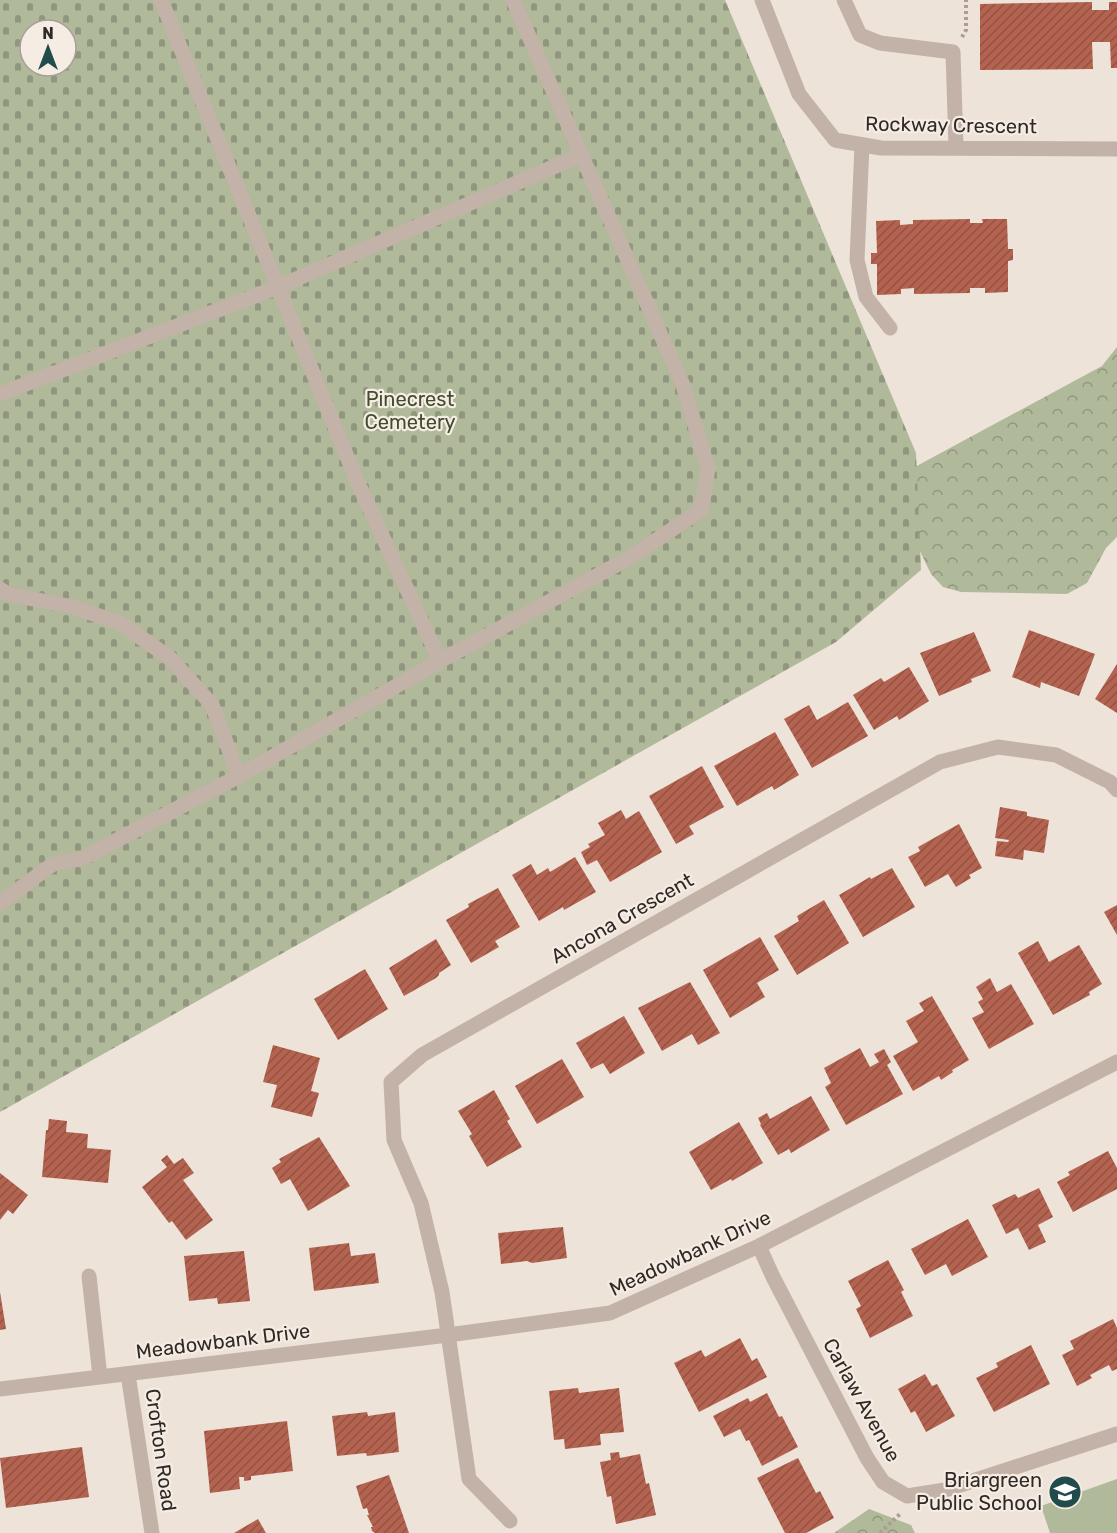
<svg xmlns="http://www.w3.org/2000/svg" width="1117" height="1533" font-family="Rubik,sans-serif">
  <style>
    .grass { fill: #b1b99b }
    .forest { fill: url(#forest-crowns) }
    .cemetery { fill: url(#cemetery-stones); fill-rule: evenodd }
    .building { fill: url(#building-hatch) }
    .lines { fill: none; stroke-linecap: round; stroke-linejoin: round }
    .path { stroke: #ae9d92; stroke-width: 4; stroke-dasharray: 3 3; stroke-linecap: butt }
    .minor { stroke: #c3b2a7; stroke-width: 15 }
    .labels { text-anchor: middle; stroke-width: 4.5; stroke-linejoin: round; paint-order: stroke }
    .street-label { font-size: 20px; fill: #312926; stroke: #f5ede4 }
    .park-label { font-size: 20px; fill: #424b2e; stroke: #f5ede4 }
    .poi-label { font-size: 20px; fill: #312926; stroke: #f5ede4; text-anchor: end }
  </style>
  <defs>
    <pattern id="forest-crowns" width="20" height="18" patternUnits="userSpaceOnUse" patternTransform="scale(1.5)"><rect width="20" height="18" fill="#b1b99b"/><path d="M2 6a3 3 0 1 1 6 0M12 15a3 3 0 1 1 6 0" fill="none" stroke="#91967e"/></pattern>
    <pattern id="cemetery-stones" width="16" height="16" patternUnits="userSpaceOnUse" patternTransform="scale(1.5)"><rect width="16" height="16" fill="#b1b99b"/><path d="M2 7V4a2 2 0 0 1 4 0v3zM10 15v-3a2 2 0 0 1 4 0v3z" fill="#91967e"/></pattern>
    <pattern id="building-hatch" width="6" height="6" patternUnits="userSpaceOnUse" patternTransform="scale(1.5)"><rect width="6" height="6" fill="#b46350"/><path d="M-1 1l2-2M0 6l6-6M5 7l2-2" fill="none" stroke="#935242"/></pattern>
  </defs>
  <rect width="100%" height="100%" fill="#ede3d9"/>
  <path class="grass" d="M 1117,1479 L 1117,1533 L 1050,1533 L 1041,1506 Z"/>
  <path class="forest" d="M 1117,347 L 1117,537 L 1106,548 L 1087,583 L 1067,594 L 961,592 L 943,587 L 931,574 L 901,512 L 913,468 L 1102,366 Z
    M 869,1509 L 911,1525 L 915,1533 L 834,1533 Z"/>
  <path class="cemetery" d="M 0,0 L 725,0 L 916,453 L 921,570 L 836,642 L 0,1112 ZM 30,30 L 66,30 L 66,66 L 30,66 Z"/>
  <path class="building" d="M 1092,2 L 1092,10 L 1109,10 L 1109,2 L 1117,2 L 1117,68 L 1111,68 L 1110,42 L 1092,42 L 1093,69 L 980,70 L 980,4 Z
    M 970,219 L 970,223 L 983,223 L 982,219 L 1007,219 L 1008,249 L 1013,249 L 1013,260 L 1008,261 L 1008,292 L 985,293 L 985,288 L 970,288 L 970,293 L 914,294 L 914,288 L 901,289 L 901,294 L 877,295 L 877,264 L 871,264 L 871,253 L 877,253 L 876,221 L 900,220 L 900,225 L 913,224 L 913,220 Z
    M 1029,630 L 1095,654 L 1079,696 L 1041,682 L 1040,688 L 1012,677 Z
    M 974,632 L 991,671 L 971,679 L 972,682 L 939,696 L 920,653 Z
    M 1117,664 L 1117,713 L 1095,699 Z
    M 909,667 L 929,701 L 899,720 L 897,716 L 874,730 L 853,695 L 881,678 L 884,682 Z
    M 848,702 L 868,736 L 812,768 L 784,719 L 809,705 L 817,720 Z
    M 775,732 L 799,775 L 774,790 L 772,786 L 737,806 L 714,766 Z
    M 702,766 L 724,807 L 689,826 L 694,834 L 676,844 L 649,796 Z
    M 1000,807 L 1027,812 L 1027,816 L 1049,820 L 1044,853 L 1024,850 L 1023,860 L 995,856 L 997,841 L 1008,842 L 1009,840 L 995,838 Z
    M 621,810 L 626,819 L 639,811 L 662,852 L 610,882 L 597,860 L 587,865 L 581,852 L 590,847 L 588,844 L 605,835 L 598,823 Z
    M 959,824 L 982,868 L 969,875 L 971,878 L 956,887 L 948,874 L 925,887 L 908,857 L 920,851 L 918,847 Z
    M 575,857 L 596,892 L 564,910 L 563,907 L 539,921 L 512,875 L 531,864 L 537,875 L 548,868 L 550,872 Z
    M 892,868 L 915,907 L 863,937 L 839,895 L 870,877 L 871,879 Z
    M 498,888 L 520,927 L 495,941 L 499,947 L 471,963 L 446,920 L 469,907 L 468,904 Z
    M 824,900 L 849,943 L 797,975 L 774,936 L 799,921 L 797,916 Z
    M 1117,905 L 1117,935 L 1104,912 Z
    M 760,937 L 779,970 L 757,983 L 765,997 L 730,1018 L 703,970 Z
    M 436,939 L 451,965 L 439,973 L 439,975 L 436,978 L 404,996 L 389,968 Z
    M 1038,941 L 1049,962 L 1079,945 L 1102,984 L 1089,992 L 1090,995 L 1053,1015 L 1018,953 Z
    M 365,969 L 388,1009 L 338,1040 L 314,999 Z
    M 990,978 L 997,992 L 1011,984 L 1034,1024 L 989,1049 L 972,1018 L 984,1012 L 978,1002 L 983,999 L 976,987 Z
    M 690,982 L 720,1033 L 698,1045 L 692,1034 L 662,1051 L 638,1008 Z
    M 932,996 L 969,1060 L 952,1070 L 953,1072 L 941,1080 L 939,1076 L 913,1091 L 893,1056 L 918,1042 L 906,1021 L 924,1011 L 919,1003 Z
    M 624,1016 L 645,1053 L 610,1074 L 603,1063 L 591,1069 L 576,1043 Z
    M 273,1045 L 320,1058 L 311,1091 L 319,1093 L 312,1117 L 271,1107 L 277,1085 L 263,1082 Z
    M 860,1048 L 870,1067 L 879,1062 L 874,1054 L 884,1049 L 891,1062 L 887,1065 L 903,1094 L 846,1125 L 825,1087 L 831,1083 L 824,1068 Z
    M 562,1059 L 584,1097 L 537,1124 L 515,1086 Z
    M 494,1090 L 510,1119 L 507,1121 L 522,1147 L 487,1167 L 469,1136 L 472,1134 L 458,1111 Z
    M 811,1096 L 830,1130 L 791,1153 L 789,1149 L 778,1155 L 760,1125 L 761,1124 L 758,1118 L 767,1113 L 770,1119 Z
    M 49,1119 L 67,1121 L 66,1132 L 88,1134 L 87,1148 L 111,1150 L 108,1183 L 42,1177 L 46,1130 L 48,1130 Z
    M 739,1122 L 763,1163 L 732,1181 L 731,1179 L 711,1190 L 689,1152 Z
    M 319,1137 L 350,1186 L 308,1211 L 290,1179 L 281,1184 L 272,1168 L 281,1162 L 279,1159 Z
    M 1108,1151 L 1117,1168 L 1117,1189 L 1073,1212 L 1057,1182 L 1070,1175 L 1068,1172 Z
    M 167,1155 L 174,1164 L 183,1158 L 194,1173 L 183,1180 L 213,1220 L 186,1240 L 172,1221 L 169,1223 L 142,1187 L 167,1167 L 161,1160 Z
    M 0,1173 L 28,1195 L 13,1214 L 8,1210 L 0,1220 Z
    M 1039,1188 L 1053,1217 L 1038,1225 L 1046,1242 L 1029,1250 L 1018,1228 L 1006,1234 L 992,1205 L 1015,1194 L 1018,1198 Z
    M 968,1219 L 988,1257 L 952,1276 L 946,1264 L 925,1275 L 911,1249 Z
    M 563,1227 L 567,1258 L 532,1263 L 527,1261 L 501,1264 L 498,1233 Z
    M 349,1243 L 351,1256 L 375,1253 L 379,1283 L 314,1291 L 309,1248 Z
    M 244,1251 L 250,1301 L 218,1304 L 217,1298 L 189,1301 L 184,1256 Z
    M 888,1260 L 904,1290 L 901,1292 L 913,1316 L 870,1338 L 856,1309 L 861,1306 L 848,1281 Z
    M 0,1292 L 6,1329 L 0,1330 Z
    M 1113,1319 L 1117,1328 L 1117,1369 L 1112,1371 L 1109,1365 L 1090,1375 L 1092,1378 L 1077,1386 L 1062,1355 L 1074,1349 L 1070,1341 Z
    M 740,1338 L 752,1361 L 757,1358 L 767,1377 L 699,1412 L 674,1363 L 701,1350 L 705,1357 Z
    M 1031,1345 L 1050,1384 L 994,1412 L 976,1378 L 998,1367 L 996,1363 Z
    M 925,1374 L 932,1386 L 937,1384 L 955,1416 L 926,1432 L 915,1411 L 911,1413 L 898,1389 Z
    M 578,1388 L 579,1393 L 619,1388 L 624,1432 L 600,1434 L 601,1445 L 565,1449 L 564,1439 L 554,1440 L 549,1391 Z
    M 767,1393 L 779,1417 L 782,1416 L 798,1447 L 762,1466 L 749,1440 L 746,1441 L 740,1429 L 724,1437 L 713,1416 L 748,1398 L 750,1402 Z
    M 367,1412 L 368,1416 L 395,1412 L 399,1452 L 367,1456 L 366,1453 L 337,1456 L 332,1416 Z
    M 287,1421 L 293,1471 L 251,1476 L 251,1480 L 244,1481 L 244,1477 L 239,1477 L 240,1489 L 210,1493 L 204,1431 Z
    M 82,1447 L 89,1497 L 6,1508 L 0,1458 Z
    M 619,1452 L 620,1458 L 640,1454 L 646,1484 L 649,1483 L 656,1515 L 616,1524 L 611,1496 L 607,1497 L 600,1462 L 611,1460 L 610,1453 Z
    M 798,1458 L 816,1493 L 820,1491 L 834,1518 L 806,1533 L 785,1533 L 757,1478 Z
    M 389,1475 L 409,1533 L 375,1533 L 372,1531 L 371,1527 L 373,1527 L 367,1515 L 369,1515 L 367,1508 L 363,1509 L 356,1486 Z
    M 258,1519 L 266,1533 L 234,1533 Z"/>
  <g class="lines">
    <path class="path" d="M 962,37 L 966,30 L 966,0
      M 880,1533 L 900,1514"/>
    <path class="minor" d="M 161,0 L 357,481 L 440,661
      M 762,0 L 799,94 L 835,140 L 881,148 L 1117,149
      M 844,0 L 860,35 L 880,43 L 953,52 L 956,147
      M 862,145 L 857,260 L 866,297 L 890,328
      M 0,394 L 278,287 L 581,155
      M 0,589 L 8,594 L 73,607 L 120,623 L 170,658 L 212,705 L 239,776
      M 0,903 L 53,864 L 83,858 L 239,776 L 440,661 L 631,557 L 701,510 L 708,469 L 683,385 L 513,0
      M 759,1246 L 773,1277 L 867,1458 L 883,1482 L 907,1496 L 945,1490 L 1117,1434
      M 89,1276 L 100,1377
      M 128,1374 L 152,1533
      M 0,1389 L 448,1335 L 610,1313 L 759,1246 L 1117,1062
      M 510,1521 L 469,1479 L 442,1292 L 421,1203 L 394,1140 L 391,1082 L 422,1055 L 940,762 L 998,747 L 1056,755 L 1110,782 L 1117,790"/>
  </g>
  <defs>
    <g id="school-disc" transform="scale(1.725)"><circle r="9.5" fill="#224b4c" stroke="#f5ede4"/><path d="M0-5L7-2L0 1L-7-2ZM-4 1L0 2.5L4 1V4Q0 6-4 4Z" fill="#fff"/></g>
  </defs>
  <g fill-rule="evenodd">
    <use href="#school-disc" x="1065" y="1492"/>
  </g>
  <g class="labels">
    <g class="street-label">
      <text transform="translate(951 125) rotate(1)" y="7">Rockway Crescent</text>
      <text transform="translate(622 918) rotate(-30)" y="7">Ancona Crescent</text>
      <text transform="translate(690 1253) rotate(-25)" y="7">Meadowbank Drive</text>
      <text transform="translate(223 1341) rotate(-7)" y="7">Meadowbank Drive</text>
      <text transform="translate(862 1400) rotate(61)" y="7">Carlaw Avenue</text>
      <text transform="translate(161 1450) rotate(82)" y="7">Crofton Road</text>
    </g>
    <g class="park-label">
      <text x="410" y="406">Pinecrest<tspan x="410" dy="23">Cemetery</tspan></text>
    </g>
    <g class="poi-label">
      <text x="1042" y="1487">Briargreen<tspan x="1042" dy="23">Public School</tspan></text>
    </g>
  </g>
  <g transform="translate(48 48)"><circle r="28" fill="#f5ede4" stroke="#a79f98" stroke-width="1.5"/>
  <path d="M0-4.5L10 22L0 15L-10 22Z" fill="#224b4c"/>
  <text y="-9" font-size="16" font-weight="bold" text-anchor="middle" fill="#312926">N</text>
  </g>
</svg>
